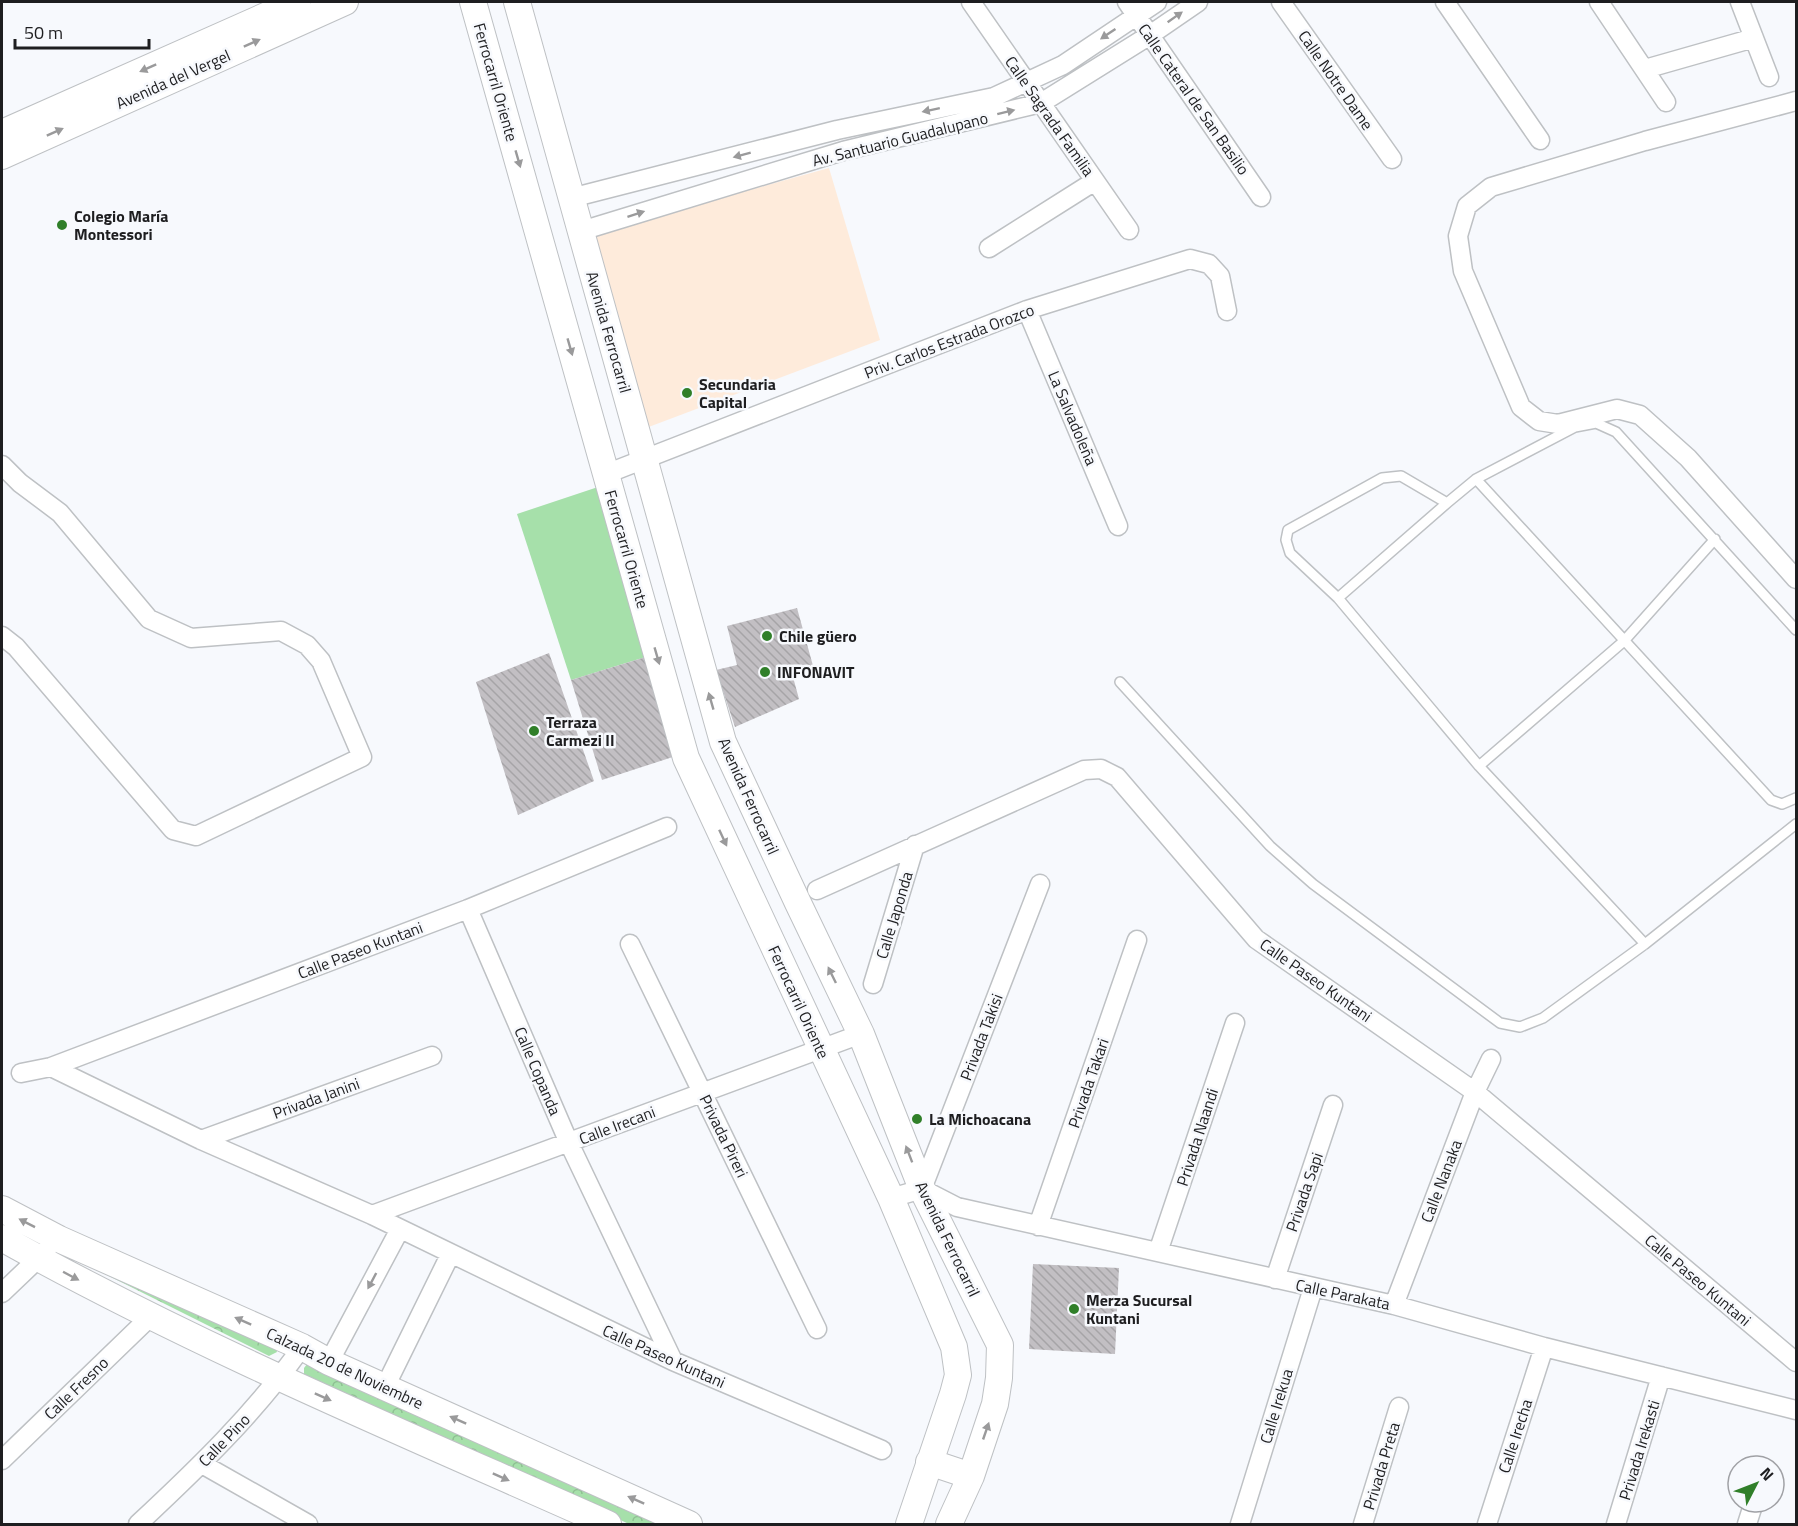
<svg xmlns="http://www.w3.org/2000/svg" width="1798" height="1526" font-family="'Titillium Web',sans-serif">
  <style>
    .education { fill: #feebdb }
    .green { fill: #a6e0aa }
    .park { fill: url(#park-crowns) }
    .building { fill: url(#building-back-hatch) }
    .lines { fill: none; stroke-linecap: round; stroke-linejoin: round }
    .lane-casing { stroke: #bec1c4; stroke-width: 12 }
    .street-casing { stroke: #bec1c4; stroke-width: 21 }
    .secondary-casing { stroke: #bec1c4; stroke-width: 28 }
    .lane { stroke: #fff; stroke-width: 9 }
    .street { stroke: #fff; stroke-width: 18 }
    .secondary { stroke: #fff; stroke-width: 26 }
    .oneway { fill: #9a9a9b }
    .poi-dot { fill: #307f29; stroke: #f7f9fd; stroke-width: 2 }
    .labels { text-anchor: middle; stroke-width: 5; stroke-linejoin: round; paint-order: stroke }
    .street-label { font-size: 16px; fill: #1e1e20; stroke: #f7f9fd }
    .poi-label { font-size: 16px; font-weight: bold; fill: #1e1e20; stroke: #f7f9fd; text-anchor: start }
  </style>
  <defs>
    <pattern id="park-crowns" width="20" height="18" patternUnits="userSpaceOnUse" patternTransform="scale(1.5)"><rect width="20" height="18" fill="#a6e0aa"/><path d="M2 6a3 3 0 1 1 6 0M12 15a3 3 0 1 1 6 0" fill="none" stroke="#8ec092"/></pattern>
    <pattern id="building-back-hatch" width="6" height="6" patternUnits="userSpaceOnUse" patternTransform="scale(1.5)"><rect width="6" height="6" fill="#c2bfc3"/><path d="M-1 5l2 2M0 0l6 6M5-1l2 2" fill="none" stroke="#a6a4a7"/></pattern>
  </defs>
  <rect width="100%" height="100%" fill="#f7f9fd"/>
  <path class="education" d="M 829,168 L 880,340 L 646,428 L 587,235 Z"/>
  <path class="green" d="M 604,485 L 652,655 L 571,680 L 517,514 Z"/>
  <path class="park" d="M 61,1252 L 274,1344 L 277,1352 L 269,1356 Z
    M 311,1359 L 670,1524 L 629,1524 L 304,1374 L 304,1368 Z"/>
  <path class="building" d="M 797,608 L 815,673 L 793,677 L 799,699 L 735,727 L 716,670 L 737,665 L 727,626 Z
    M 549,653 L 594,781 L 518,815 L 476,682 Z
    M 652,655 L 682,754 L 602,780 L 571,680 Z
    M 1033,1264 L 1119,1268 L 1115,1354 L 1029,1349 Z"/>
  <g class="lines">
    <g class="lane-casing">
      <path id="lane" d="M 1476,479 L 1771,800 L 1782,804 L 1796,798
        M 1338,598 L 1447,503
        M 1120,682 L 1270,846 L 1313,884 L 1500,1023 L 1520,1027 L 1543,1018 L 1645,944 L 1796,824
        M 1479,766 L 1624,641 L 1715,539
        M 1645,944 L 1479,766 L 1338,598 L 1290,553 L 1286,540 L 1288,530 L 1382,478 L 1401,476 L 1447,503 L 1476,479 L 1575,427 L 1596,423 L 1616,432 L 1796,630"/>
    </g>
    <g class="street-casing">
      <path id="street" d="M 971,2 L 1129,230
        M 1127,2 L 1261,197
        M 1281,2 L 1392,159
        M 1445,2 L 1540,140
        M 1599,2 L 1666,102
        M 1740,2 L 1769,77
        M 1645,69 L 1754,38
        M 1796,101 L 1645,141 L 1491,187 L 1467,206 L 1458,236 L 1463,271 L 1521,407 L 1539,421 L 1558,424 L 1617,409 L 1640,415 L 1688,458 L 1796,579
        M 571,198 L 837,130 L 994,97 L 1063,65 L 1157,2
        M 581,231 L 843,151 L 1041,103 L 1150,35 L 1198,2
        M 989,248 L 1095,181
        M 1027,310 L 1118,526
        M 2,465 L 20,483 L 60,513 L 149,619 L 191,638 L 281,631 L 307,645 L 321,661 L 362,757 L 196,836 L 173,830 L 16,647 L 2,636
        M 606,474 L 1027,310 L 1190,259 L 1209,264 L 1220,276 L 1227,311
        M 817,890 L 1084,770 L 1101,769 L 1117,777 L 1256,939 L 1475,1092 L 1796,1362
        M 468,909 L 569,1143 L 673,1361
        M 630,944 L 817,1329
        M 873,984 L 915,845
        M 51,1067 L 201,1140 L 372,1215 L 673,1361 L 882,1450
        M 21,1073 L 51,1067 L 468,909 L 667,827
        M 201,1140 L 432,1056
        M 922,1189 L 1040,884
        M 891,1198 L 922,1189 L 957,1207 L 1394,1305 L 1544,1347 L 1796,1410
        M 372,1215 L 861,1034
        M 1038,1226 L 1137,940
        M 1158,1252 L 1235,1023
        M 1275,1279 L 1333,1105
        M 2,1293 L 47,1250
        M 1394,1305 L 1475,1092 L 1491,1059
        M 329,1362 L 400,1229
        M 385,1387 L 450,1255
        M 2,1460 L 150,1317
        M 202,1464 L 308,1524
        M 138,1524 C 197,1469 255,1413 302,1347
        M 1240,1524 L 1313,1288
        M 1363,1524 L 1399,1407
        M 1487,1524 L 1544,1347
        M 1616,1524 L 1661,1376
        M 1747,1524 L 1754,1502"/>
    </g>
    <g class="secondary-casing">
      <path id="secondary" d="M 473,2 L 686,758 L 891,1198 L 954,1347 L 958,1375 L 953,1394 L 909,1524
        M 517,2 L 723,742 L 798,903 L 861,1034 L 922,1189 L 1000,1345 L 999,1378 L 995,1404 L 971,1476 L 949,1524
        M 2,133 L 297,2
        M 2,156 L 345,2
        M 2,1209 L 59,1239 L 302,1347 L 329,1362 L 689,1524
        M 2,1238 C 197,1347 404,1433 608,1524
        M 929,1462 L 971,1476"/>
    </g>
    <use href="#lane" class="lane"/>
    <use href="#street" class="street"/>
    <use href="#secondary" class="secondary"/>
  </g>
  <defs><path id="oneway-solid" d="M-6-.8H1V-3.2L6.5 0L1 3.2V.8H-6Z" transform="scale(1.5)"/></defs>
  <g class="oneway">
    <use href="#oneway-solid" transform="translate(1175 17) rotate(-35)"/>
    <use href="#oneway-solid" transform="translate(1108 34) rotate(146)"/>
    <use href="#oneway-solid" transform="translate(252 43) rotate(-24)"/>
    <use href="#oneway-solid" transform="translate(148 68) rotate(156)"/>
    <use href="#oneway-solid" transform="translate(931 110) rotate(168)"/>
    <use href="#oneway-solid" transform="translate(1006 112) rotate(-14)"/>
    <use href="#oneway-solid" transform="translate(55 132) rotate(-24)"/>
    <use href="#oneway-solid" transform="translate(742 155) rotate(165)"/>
    <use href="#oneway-solid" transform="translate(518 159) rotate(74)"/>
    <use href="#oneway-solid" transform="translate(636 214) rotate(-18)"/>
    <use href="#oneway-solid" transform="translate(570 347) rotate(74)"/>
    <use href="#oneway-solid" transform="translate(657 656) rotate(74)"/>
    <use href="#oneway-solid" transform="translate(711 701) rotate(-106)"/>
    <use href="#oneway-solid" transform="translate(723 838) rotate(65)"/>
    <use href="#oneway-solid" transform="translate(832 975) rotate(-116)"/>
    <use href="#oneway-solid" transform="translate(909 1154) rotate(-111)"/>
    <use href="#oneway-solid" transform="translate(27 1223) rotate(-153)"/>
    <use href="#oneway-solid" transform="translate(71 1276) rotate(28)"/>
    <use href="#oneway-solid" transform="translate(372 1281) rotate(118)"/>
    <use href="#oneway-solid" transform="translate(243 1321) rotate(-156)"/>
    <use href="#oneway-solid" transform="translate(323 1397) rotate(24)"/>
    <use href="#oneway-solid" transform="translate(458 1420) rotate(-156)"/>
    <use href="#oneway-solid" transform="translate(986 1431) rotate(-71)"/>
    <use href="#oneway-solid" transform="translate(501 1477) rotate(24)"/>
    <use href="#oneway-solid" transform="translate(636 1500) rotate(-156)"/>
  </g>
  <g class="poi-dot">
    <circle cx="62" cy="225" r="6"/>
    <circle cx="687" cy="393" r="6"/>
    <circle cx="767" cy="636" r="6"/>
    <circle cx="765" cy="672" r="6"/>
    <circle cx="534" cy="731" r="6"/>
    <circle cx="917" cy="1119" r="6"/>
    <circle cx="1074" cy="1309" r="6"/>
  </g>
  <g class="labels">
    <g class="street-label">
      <text transform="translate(173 79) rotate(-24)" y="6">Avenida del Vergel</text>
      <text transform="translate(1336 80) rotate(55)" y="6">Calle Notre Dame</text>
      <text transform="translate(496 82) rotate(74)" y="6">Ferrocarril Oriente</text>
      <text transform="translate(1194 99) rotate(55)" y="6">Calle Cateral de San Basilio</text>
      <text transform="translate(1050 116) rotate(55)" y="6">Calle Sagrada Familia</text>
      <text transform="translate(900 139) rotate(-14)" y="6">Av. Santuario Guadalupano</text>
      <text transform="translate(609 332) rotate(74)" y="6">Avenida Ferrocarril</text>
      <text transform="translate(949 341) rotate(-21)" y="6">Priv. Carlos Estrada Orozco</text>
      <text transform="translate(1073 418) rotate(67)" y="6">La Salvadoleña</text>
      <text transform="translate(627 549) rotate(74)" y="6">Ferrocarril Oriente</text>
      <text transform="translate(749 796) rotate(66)" y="6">Avenida Ferrocarril</text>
      <text transform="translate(894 915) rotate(-73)" y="6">Calle Japonda</text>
      <text transform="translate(360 950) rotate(-21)" y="6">Calle Paseo Kuntani</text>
      <text transform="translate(1316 980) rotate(35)" y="6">Calle Paseo Kuntani</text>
      <text transform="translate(799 1002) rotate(65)" y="6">Ferrocarril Oriente</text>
      <text transform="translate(981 1037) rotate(-69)" y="6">Privada Takisi</text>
      <text transform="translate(538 1071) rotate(67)" y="6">Calle Copanda</text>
      <text transform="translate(1088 1083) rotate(-71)" y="6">Privada Takari</text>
      <text transform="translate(316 1098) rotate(-20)" y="6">Privada Janini</text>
      <text transform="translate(617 1125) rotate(-21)" y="6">Calle Irecani</text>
      <text transform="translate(724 1136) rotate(64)" y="6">Privada Pireri</text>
      <text transform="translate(1197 1137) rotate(-72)" y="6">Privada Naandi</text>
      <text transform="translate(1441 1181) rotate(-69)" y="6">Calle Nanaka</text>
      <text transform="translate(1304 1192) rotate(-71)" y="6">Privada Sapi</text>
      <text transform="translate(948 1239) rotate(64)" y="6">Avenida Ferrocarril</text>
      <text transform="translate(1698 1280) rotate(40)" y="6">Calle Paseo Kuntani</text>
      <text transform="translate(1343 1294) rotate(12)" y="6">Calle Parakata</text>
      <text transform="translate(664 1356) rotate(24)" y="6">Calle Paseo Kuntani</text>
      <text transform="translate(345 1368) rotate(25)" y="6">Calzada 20 de Noviembre</text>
      <text transform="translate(76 1388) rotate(-44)" y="6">Calle Fresno</text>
      <text transform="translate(1276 1406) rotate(-73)" y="6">Calle Irekua</text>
      <text transform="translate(1515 1436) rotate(-72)" y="6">Calle Irecha</text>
      <text transform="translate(224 1440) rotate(-46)" y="6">Calle Pino</text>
      <text transform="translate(1639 1450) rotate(-73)" y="6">Privada Irekasti</text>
      <text transform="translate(1381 1466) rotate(-73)" y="6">Privada Preta</text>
    </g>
    <g class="poi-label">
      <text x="74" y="222">Colegio María<tspan x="74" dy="18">Montessori</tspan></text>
      <text x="699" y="390">Secundaria<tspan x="699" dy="18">Capital</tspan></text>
      <text x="779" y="642">Chile güero</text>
      <text x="777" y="678">INFONAVIT</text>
      <text x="546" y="728">Terraza<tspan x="546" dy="18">Carmezi II</tspan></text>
      <text x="929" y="1125">La Michoacana</text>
      <text x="1086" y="1306">Merza Sucursal<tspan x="1086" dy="18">Kuntani</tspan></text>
    </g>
  </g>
  <rect width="1798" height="1526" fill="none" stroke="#1e1e20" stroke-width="6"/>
  <g transform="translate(1756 1484) rotate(48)"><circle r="28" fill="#f7f9fd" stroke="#a0a1a5" stroke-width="1.5"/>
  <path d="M0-4.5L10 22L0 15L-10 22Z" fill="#307f29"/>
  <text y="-9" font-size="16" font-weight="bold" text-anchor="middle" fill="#1e1e20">N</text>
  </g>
  <path d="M15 39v9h134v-9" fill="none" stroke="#1e1e20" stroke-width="3"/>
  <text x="24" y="39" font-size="18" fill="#1e1e20" stroke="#f7f9fd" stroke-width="4.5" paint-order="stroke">50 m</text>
</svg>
